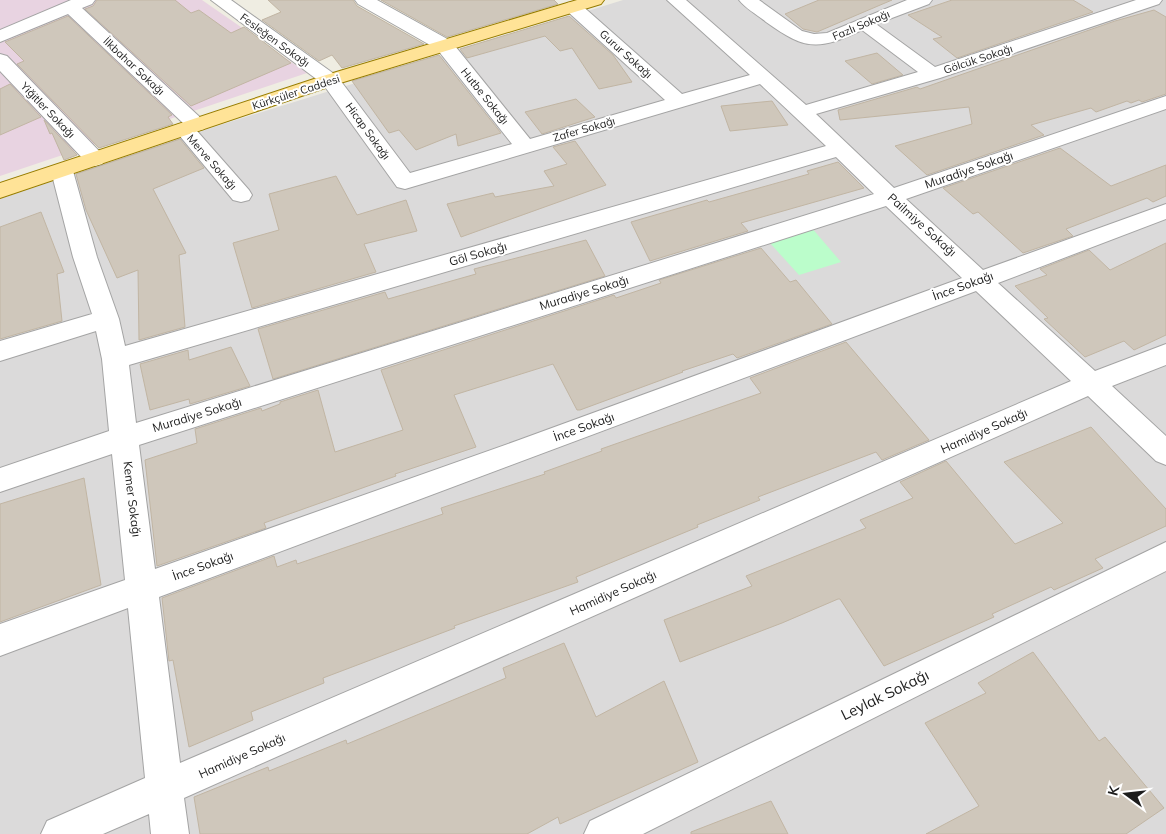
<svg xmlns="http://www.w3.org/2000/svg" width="1166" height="834" font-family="Mulish,sans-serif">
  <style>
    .residential { fill: #dbdada }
    .industrial { fill: #e8d3e1 }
    .park { fill: #bbfdcb }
    .building { fill: #cfc7bb; stroke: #c1b5a3 }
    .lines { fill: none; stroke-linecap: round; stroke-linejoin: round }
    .minor-casing { stroke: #a4a4a4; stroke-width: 2 }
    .major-casing { stroke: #967c00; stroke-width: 2 }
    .minor { fill: #fff; fill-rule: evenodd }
    .major { fill: #ffe397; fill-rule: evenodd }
    .labels { text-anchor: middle; stroke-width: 4; stroke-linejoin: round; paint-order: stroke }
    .far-street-label { font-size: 11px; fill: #1d1d1d; stroke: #fff }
    .street-label { font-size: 12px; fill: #1d1d1d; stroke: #fff }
    .near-street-label { font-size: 15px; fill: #1d1d1d; stroke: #fff }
  </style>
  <rect width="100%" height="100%" fill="#efede2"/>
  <path class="residential" d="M 623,0 L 1166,0 L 1166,834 L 0,834 L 0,199 L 220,125 Z"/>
  <path class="industrial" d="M 0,0 L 202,0 L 307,73 L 0,176 Z"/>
  <path class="park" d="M 811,227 L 841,262 L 799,275 L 769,242 Z"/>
  <path class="building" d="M 97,0 L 175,0 L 191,13 L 199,10 L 231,33 L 244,27 L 291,63 L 191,106 L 85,9 L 93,6 Z
    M 268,0 L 353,0 L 357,6 L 424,44 L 342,68 L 332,55 L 319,61 L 262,20 L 281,12 Z
    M 381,0 L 554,0 L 558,4 L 447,37 Z
    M 819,0 L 892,0 L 817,32 L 803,29 L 785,14 Z
    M 952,0 L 1073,0 L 1093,12 L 957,58 L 933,39 L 942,37 L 908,15 Z
    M 1154,10 L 1166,17 L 1166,94 L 1142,102 L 1139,100 L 1131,103 L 1127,101 L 1096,112 L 1091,108 L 1031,125 L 1044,135 L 927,175 L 895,146 L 972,124 L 969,107 L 840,120 L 838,110 L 917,87 L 920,89 L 1115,21 Z
    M 68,16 L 172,115 L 168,117 L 173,124 L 99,148 L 17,64 L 24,61 L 5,42 Z
    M 569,16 L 613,55 L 632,82 L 599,89 L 572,48 L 560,51 L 545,36 L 467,58 L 460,49 Z
    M 877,53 L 903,75 L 872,84 L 845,61 Z
    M 439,55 L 501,133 L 458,146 L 456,134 L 416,150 L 399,130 L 389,133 L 352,81 Z
    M 10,84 L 41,117 L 0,135 L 0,89 Z
    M 576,99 L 595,117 L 542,134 L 525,112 Z
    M 772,101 L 788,125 L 730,131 L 721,106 Z
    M 44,120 L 77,155 L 64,160 L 52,133 L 50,134 Z
    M 180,139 L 204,168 L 153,189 L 186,253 L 179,255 L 185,327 L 139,340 L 138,270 L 117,278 L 86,210 L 76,174 Z
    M 575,141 L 606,185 L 461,237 L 447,204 L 493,193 L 495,197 L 554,186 L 544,171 L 567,164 L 553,147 Z
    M 1060,148 L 1111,186 L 1166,165 L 1166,196 L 1153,202 L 1147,198 L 1066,229 L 1073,236 L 1023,253 L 978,212 L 973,214 L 943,188 Z
    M 838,162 L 864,188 L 741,223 L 748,231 L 650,261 L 631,222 L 707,200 L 709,202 L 809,174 L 807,171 Z
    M 336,176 L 357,215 L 406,200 L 417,231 L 364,244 L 376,272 L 252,308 L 233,243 L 279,230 L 269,194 Z
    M 41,212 L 64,272 L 57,274 L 62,321 L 0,339 L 0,227 Z
    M 586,240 L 605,276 L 273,379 L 258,329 L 385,292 L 388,299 L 476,274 L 474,269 Z
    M 1166,243 L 1166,335 L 1134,350 L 1124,341 L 1085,357 L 1044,319 L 1048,318 L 1015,286 L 1047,275 L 1040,269 L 1089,250 L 1110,270 Z
    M 761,248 L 790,282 L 796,280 L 832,324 L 737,358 L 733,354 L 682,371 L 683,372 L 580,410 L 577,410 L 553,364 L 454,395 L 476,447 L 395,474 L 396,476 L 264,523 L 266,528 L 157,566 L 145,460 L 197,443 L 195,429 L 261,408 L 262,411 L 280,404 L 280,402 L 318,390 L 335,452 L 403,430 L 381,370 L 614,295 L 616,298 L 661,283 L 659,280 Z
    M 846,342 L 929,440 L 882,460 L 876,452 L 758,497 L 760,500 L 697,525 L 698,527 L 576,577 L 578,582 L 454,626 L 455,628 L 323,678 L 324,683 L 251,712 L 253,720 L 189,747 L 173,660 L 169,661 L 162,598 L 274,556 L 277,567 L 296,560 L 297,564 L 443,514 L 441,508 L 545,474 L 544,472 L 602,451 L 601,449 L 761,393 L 750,378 Z
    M 231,347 L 250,386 L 190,404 L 189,399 L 150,410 L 140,364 L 188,350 L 189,360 Z
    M 1091,427 L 1166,509 L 1166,526 L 1095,559 L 1103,568 L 1054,590 L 1051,587 L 992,614 L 994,617 L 884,666 L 840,599 L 838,599 L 782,623 L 680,662 L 664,620 L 752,586 L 746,576 L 866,528 L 860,520 L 913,498 L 900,482 L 946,461 L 1015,544 L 1063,523 L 1004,462 Z
    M 84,478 L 101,585 L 0,622 L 0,504 Z
    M 564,643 L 596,717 L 664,681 L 698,762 L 560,824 L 558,817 L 527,834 L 200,834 L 194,797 L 268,767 L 269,771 L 346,740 L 347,744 L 506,678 L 503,668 Z
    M 1033,652 L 1099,741 L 1105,737 L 1164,808 L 1126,834 L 926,834 L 979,806 L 925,723 L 986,693 L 978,683 Z
    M 771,801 L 788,834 L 691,834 L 691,832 Z"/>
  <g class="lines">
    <g class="minor-casing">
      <path id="minor" d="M 71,0 L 95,0 L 92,4 L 82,8 L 204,121 L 207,125 L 204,129 L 197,131 L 249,190 L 252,195 L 249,200 L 241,202 L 233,200 L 174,129 L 177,125 L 183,123 L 68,14 L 0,42 L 0,30 Z
        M 211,0 L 231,0 L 337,76 L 410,173 L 512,144 L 437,49 L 358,4 L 355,0 L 377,0 L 451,41 L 530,139 L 665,100 L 567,11 L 564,7 L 567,3 L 573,2 L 579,3 L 682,94 L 750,75 L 667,0 L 686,0 L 806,105 L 918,72 L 862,30 C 818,51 805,50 766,22 C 758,15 746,9 739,0 L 759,0 L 802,31 L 814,34 L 827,33 L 907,0 L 932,0 L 929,4 L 876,24 L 935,67 L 1136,0 L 1162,0 L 1159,4 L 940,78 L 816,114 L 894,188 L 1166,96 L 1166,109 L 906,199 L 983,270 L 1166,204 L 1166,219 L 998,283 L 1095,371 L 1166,344 L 1166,365 L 1112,386 L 1166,436 L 1166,465 L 1156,461 L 1088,396 L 184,798 L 189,834 L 151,834 L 149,814 L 103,834 L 41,834 L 47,821 L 145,778 L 128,608 L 0,656 L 0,624 L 125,580 L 112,454 L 0,492 L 0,468 L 109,431 L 102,359 L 96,331 L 0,361 L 0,341 L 92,314 L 73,257 L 51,171 L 54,166 L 62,164 L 70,166 L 73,171 L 97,257 L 119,319 L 125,346 L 826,146 L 760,84 L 405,189 L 397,187 L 323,84 ZM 836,157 L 874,194 L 136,423 L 129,365 ZM 886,206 L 962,278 L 519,440 L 155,569 L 139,445 ZM 976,291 L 1071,381 L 180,763 L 159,597 Z
        M 0,54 L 7,56 L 102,154 L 106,159 L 102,164 L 95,166 L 88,164 L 0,71 Z
        M 1166,542 L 1166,571 L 643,834 L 584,834 L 590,821 Z"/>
    </g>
    <g class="major-casing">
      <path id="major" d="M 577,0 L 604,0 L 601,4 L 337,84 L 0,198 L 0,183 L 323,76 Z"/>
    </g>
    <use href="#minor" class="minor"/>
    <use href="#major" class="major"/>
  </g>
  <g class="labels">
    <g class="far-street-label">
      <text transform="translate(861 25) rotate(-23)" y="4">Fazlı Sokağı</text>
      <text transform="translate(275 40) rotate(36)" y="4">Fesleğen Sokağı</text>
      <text transform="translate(626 54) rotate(42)" y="4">Gurur Sokağı</text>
      <text transform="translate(978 59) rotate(-18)" y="4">Gölcük Sokağı</text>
      <text transform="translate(134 66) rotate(43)" y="4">İlkbahar Sokağı</text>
      <text transform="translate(296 92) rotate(-18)" y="4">Kürkçüler Caddesi</text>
      <text transform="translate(485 96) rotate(51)" y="4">Hutbe Sokağı</text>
      <text transform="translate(48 110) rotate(46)" y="4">Yiğitler Sokağı</text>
      <text transform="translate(584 129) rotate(-16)" y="4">Zafer Sokağı</text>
      <text transform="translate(368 131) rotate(54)" y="4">Hicap Sokağı</text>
      <text transform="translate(212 162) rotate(49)" y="4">Merve Sokağı</text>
    </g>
    <g class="street-label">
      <text transform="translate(969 170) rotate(-19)" y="4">Muradiye Sokağı</text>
      <text transform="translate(922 225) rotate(42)" y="4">Pailmiye Sokağı</text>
      <text transform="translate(478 254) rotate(-16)" y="4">Göl Sokağı</text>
      <text transform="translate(963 286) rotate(-20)" y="4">İnce Sokağı</text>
      <text transform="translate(584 293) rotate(-17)" y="4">Muradiye Sokağı</text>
      <text transform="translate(197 415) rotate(-17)" y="4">Muradiye Sokağı</text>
      <text transform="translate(584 427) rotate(-20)" y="4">İnce Sokağı</text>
      <text transform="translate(984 431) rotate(-24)" y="4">Hamidiye Sokağı</text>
      <text transform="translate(132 499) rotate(83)" y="4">Kemer Sokağı</text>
      <text transform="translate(203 566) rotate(-20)" y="4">İnce Sokağı</text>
      <text transform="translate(613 593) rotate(-24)" y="4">Hamidiye Sokağı</text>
      <text transform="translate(242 756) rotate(-24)" y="4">Hamidiye Sokağı</text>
    </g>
    <g class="near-street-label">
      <text transform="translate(885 695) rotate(-26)" y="5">Leylak Sokağı</text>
    </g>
  </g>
  <g transform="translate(1126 794) rotate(285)" stroke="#ffffff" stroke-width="4" paint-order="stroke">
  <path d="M0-4L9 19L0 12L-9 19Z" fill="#1d1d1d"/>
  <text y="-8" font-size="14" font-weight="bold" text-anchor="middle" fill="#1d1d1d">K</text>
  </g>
</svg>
